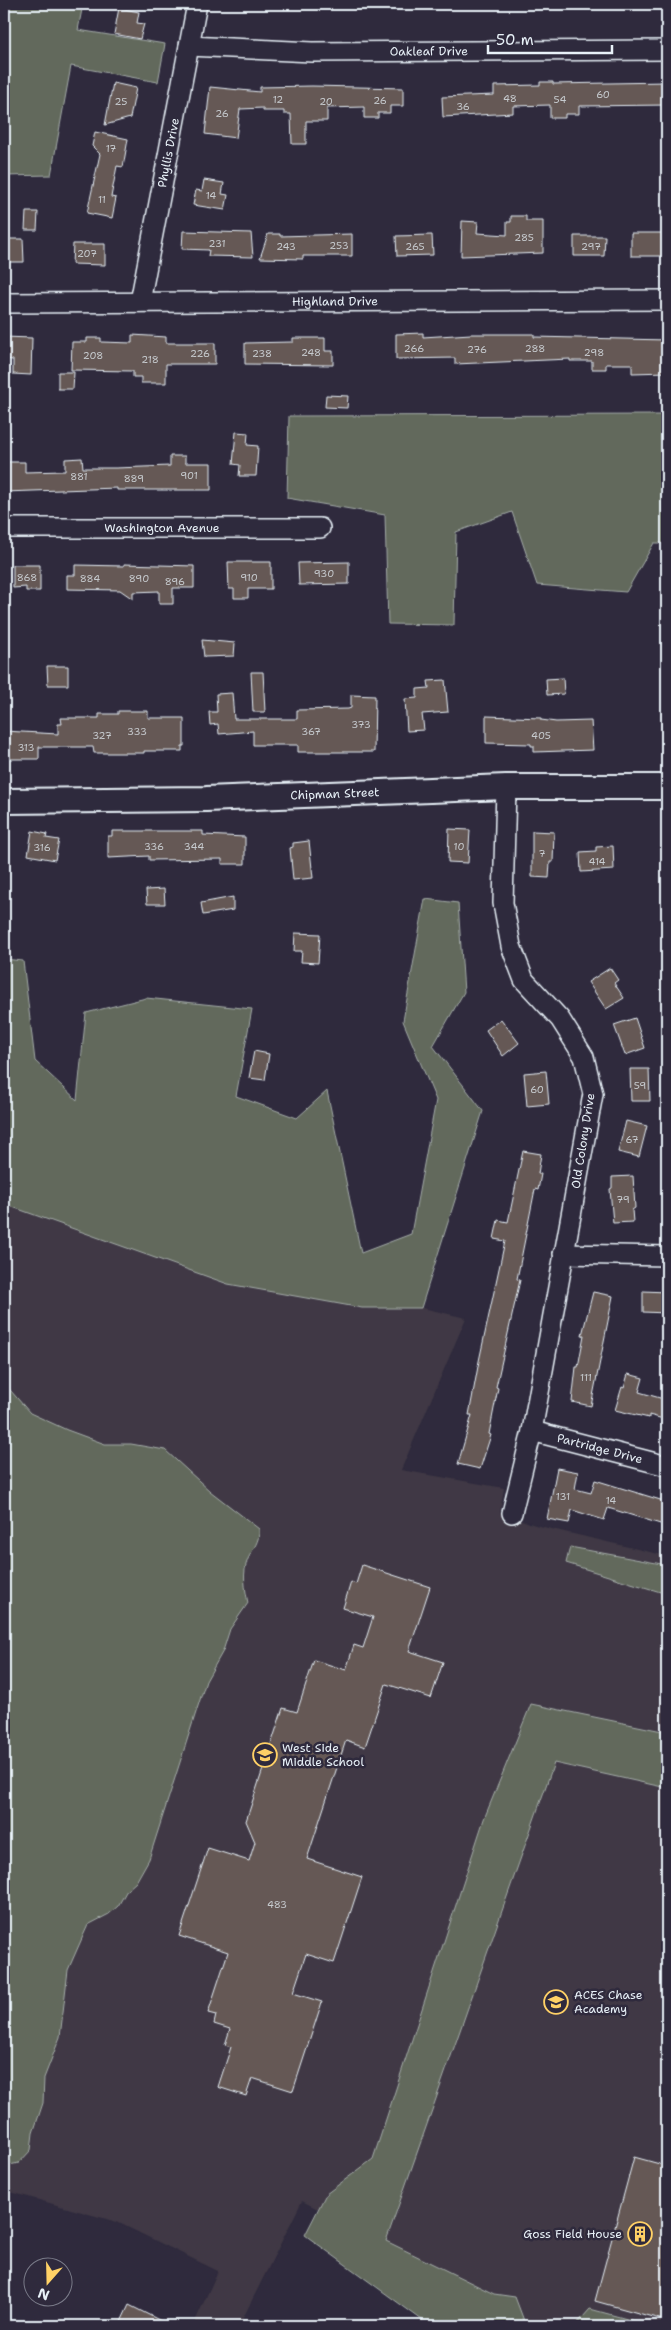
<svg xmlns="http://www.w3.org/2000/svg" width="671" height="2330" font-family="'Shantell Sans',sans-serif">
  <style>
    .built { fill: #3f3844 }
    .green { fill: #62695b; stroke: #a5adaa }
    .building { fill: #655854; stroke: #e8f1f8 }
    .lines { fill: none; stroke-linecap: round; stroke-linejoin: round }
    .minor-casing { stroke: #e8f1f8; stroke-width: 22 }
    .tertiary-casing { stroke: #e8f1f8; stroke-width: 28 }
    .minor { stroke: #2f2a3d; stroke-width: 19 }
    .tertiary { stroke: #2f2a3d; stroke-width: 24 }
    .labels { text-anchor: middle; stroke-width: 5; stroke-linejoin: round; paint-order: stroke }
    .number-label { font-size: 10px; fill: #c7cbcf }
    .street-label { font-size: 12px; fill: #e8f1f8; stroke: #2f2a3d }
    .poi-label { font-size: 12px; fill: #e8f1f8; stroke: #2f2a3d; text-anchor: start }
  </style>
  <rect width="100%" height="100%" fill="#2f2a3d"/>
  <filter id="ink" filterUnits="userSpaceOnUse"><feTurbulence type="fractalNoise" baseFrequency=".02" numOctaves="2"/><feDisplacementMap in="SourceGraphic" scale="10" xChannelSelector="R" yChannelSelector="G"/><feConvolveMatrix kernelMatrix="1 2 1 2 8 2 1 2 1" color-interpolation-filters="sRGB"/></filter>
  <g filter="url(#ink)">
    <path class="built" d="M 4,1182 L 270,1273 L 466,1318 L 401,1470 L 504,1488 L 500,1512 L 535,1525 L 667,1556 L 667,2326 L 434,2326 L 369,2235 L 302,2201 L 239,2326 L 193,2326 L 218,2271 L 117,2222 L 7,2191 L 4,2198 Z"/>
    <path class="green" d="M 4,4 L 83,4 L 78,30 L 165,44 L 158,82 L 71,66 L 51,175 L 4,176 Z
      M 667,415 L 667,543 L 654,543 L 626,592 L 537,585 L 512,512 L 456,532 L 454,625 L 388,624 L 385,515 L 287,498 L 289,416 Z
      M 425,899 L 458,903 L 464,992 L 433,1046 L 483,1111 L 421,1308 L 362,1308 L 228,1284 L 4,1204 L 4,959 L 23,961 L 35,1061 L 77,1100 L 86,1013 L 146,998 L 252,1009 L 236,1096 L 297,1118 L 327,1091 L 361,1253 L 411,1234 L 436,1100 L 403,1021 Z
      M 4,1383 L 30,1413 L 67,1430 L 105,1444 L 131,1444 L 165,1450 L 210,1491 L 259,1529 C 260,1542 253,1548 248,1559 C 242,1572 245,1589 248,1603 L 230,1629 L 223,1651 L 206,1681 L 149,1859 L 136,1882 L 127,1890 L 118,1906 L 109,1914 L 88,1925 L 83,1936 L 68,1970 L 60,2037 L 44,2078 L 43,2103 L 33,2133 L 31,2150 L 19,2163 L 4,2166 Z
      M 570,1547 L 667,1565 L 667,1594 L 566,1563 Z
      M 531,1704 L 667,1732 L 667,1788 L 554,1763 L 386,2241 L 494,2294 L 515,2297 L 526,2326 L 425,2326 L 422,2320 L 305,2235 L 326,2194 L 373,2159 L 484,1819 Z
      M 590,2309 L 653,2326 L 575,2326 Z"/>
    <path class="building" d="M 119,8 L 139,12 L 137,23 L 144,24 L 140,39 L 114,34 Z
      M 540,82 L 553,82 L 553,84 L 667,82 L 667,105 L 579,106 L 579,114 L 565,114 L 565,118 L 550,118 L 550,105 L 513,106 L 513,113 L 443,117 L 442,97 L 494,95 L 494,86 L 540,85 Z
      M 113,83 L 136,88 L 130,118 L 105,125 Z
      M 312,86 L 403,88 L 403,106 L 390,106 L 390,113 L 378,113 L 378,118 L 364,118 L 364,107 L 327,108 L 327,121 L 306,121 L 306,144 L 292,144 L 291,114 L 284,114 L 284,111 L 263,111 L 263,108 L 240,109 L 236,138 L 205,134 L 210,87 L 260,92 L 260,87 Z
      M 95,132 L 128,139 L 123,167 L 117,166 L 111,197 L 116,198 L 112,218 L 87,213 L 100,154 L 92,146 Z
      M 204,180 L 224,183 L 222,194 L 228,195 L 225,210 L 193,205 L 196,190 L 202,191 Z
      M 26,212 L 38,212 L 37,230 L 25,230 Z
      M 511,216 L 526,216 L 526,221 L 543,221 L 543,253 L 461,256 L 462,221 L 478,222 L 477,233 L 507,235 L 507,222 L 511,222 Z
      M 183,231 L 251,233 L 253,257 L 208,256 L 209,250 L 182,249 Z
      M 631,233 L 667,233 L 667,256 L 631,256 Z
      M 268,234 L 280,234 L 280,236 L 352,234 L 352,256 L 303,256 L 303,259 L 260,258 Z
      M 432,235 L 433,255 L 397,256 L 396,236 Z
      M 574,236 L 605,236 L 604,256 L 574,256 Z
      M 4,239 L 23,239 L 24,262 L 4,262 Z
      M 73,244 L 105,244 L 105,265 L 72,264 Z
      M 423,333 L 423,337 L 471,334 L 534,334 L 534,337 L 667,340 L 667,372 L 632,373 L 632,364 L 606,364 L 606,369 L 592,369 L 592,361 L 570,361 L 570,359 L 455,364 L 455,358 L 396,359 L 396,334 Z
      M 132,335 L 166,337 L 166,343 L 215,343 L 215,364 L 166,364 L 166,383 L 141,383 L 141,377 L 133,377 L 133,371 L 71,370 L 72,342 L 87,342 L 87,338 L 101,338 L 101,342 L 132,343 Z
      M 4,337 L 32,338 L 31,375 L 13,374 L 13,360 L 4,359 Z
      M 293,338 L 325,338 L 325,351 L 333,351 L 333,365 L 245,364 L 245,343 L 293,342 Z
      M 58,372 L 74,372 L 73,389 L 58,389 Z
      M 326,395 L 348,396 L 347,408 L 325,407 Z
      M 236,432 L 248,433 L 247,445 L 258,446 L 256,476 L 239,476 L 240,465 L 233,464 Z
      M 170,456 L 185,456 L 185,463 L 211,463 L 211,490 L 117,490 L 117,488 L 4,492 L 4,462 L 25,462 L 25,472 L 65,471 L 65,459 L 82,458 L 83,468 L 116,468 L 170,466 Z
      M 228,562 L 271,562 L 271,589 L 248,589 L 248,598 L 234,598 L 234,589 L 229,589 Z
      M 349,562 L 349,584 L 299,585 L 298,563 Z
      M 124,564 L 194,566 L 194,588 L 173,588 L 173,604 L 159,604 L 159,591 L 133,592 L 133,599 L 120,590 L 67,589 L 67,575 L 75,575 L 75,565 L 124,566 Z
      M 13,565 L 40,565 L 40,591 L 26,591 L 26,587 L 13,588 Z
      M 202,640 L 235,643 L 234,656 L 204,657 Z
      M 47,666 L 68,666 L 68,685 L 48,685 Z
      M 251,672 L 263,672 L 265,712 L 253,712 Z
      M 563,678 L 564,694 L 547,695 L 546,679 Z
      M 445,680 L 448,712 L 422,714 L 424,730 L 407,731 L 405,699 L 417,698 L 417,689 L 429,688 L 428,681 Z
      M 232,693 L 234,719 L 297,719 L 297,710 L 348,709 L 351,708 L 351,695 L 375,696 L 374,752 L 298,752 L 298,745 L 253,745 L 253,731 L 219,734 L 218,724 L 210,725 L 209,712 L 217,712 L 216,694 Z
      M 118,711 L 148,711 L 148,718 L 184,718 L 184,746 L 182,746 L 182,751 L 144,751 L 144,753 L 94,753 L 93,747 L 39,747 L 39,759 L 4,759 L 4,731 L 58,734 L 58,724 L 62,724 L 61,718 L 99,718 L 99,714 L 118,714 Z
      M 486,716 L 541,718 L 541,720 L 556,722 L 591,721 L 593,750 L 534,752 L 534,746 L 531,746 L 531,744 L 486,743 Z
      M 449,829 L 470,830 L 468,863 L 448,862 Z
      M 32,831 L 47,834 L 46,838 L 59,840 L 55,860 L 28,855 Z
      M 112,831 L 203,831 L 203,835 L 245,837 L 245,864 L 222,864 L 222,859 L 149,860 L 149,856 L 108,858 L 108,836 L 112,836 Z
      M 532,831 L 554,832 L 553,862 L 550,862 L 549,878 L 532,877 Z
      M 309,841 L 313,878 L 293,880 L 290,848 L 293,847 L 293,843 Z
      M 613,846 L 614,870 L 581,872 L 580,852 L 596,851 L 596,847 Z
      M 164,889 L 165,904 L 147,904 L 146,890 Z
      M 233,897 L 233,910 L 203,915 L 201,903 Z
      M 295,933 L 320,934 L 318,963 L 301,962 L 302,951 L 294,951 Z
      M 610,968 L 618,980 L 614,983 L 624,998 L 606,1009 L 588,982 Z
      M 635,1018 L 645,1048 L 625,1055 L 614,1025 Z
      M 501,1019 L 519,1043 L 503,1056 L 486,1030 Z
      M 254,1051 L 269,1054 L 265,1080 L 249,1078 Z
      M 630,1069 L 649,1069 L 650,1101 L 631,1101 Z
      M 546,1071 L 549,1104 L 527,1106 L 524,1073 Z
      M 626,1121 L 647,1126 L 639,1157 L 618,1152 Z
      M 523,1151 L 541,1154 L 538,1174 L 541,1174 L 538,1190 L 535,1189 L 517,1279 L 520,1280 L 496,1387 L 498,1388 L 489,1434 L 491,1435 L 480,1469 L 458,1464 L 472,1415 L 469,1415 L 479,1361 L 505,1241 L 494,1239 L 498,1220 L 508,1222 Z
      M 633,1176 L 635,1208 L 632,1210 L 633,1222 L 613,1223 L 610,1189 L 612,1188 L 612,1177 Z
      M 643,1291 L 667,1292 L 667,1313 L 643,1312 Z
      M 593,1292 L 613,1296 L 591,1406 L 572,1402 L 576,1367 L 578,1367 L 584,1335 L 582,1335 Z
      M 628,1374 L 643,1378 L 639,1392 L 667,1400 L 667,1420 L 649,1415 L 649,1418 L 615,1410 L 622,1387 L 624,1388 Z
      M 557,1468 L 578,1472 L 575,1489 L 591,1493 L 595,1480 L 667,1502 L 667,1526 L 608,1508 L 604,1520 L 572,1510 L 569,1523 L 547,1519 Z
      M 362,1565 L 430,1587 L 409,1651 L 443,1662 L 431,1698 L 386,1684 L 365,1747 L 346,1740 L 307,1859 L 362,1877 L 334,1963 L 306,1954 L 293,1993 L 322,2002 L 293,2091 L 252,2078 L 246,2096 L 218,2087 L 231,2047 L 225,2045 L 230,2029 L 214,2024 L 216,2015 L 208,2013 L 228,1952 L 179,1936 L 208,1848 L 249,1861 L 255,1842 L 246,1821 L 283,1708 L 297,1712 L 314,1660 L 346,1670 L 354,1645 L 363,1648 L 373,1617 L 343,1608 L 351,1582 L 356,1584 Z
      M 634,2157 L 667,2166 L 667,2321 L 595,2301 Z
      M 129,2305 L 171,2326 L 119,2326 Z"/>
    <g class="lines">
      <g class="minor-casing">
        <g id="minor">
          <path id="s1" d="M 189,46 L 312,52 L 667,50"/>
          <path id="s2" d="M 140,302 L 197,4"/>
          <path id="s3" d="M 4,303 L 667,300"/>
          <path id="s4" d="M 4,528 L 320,528"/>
          <path d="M 506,787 L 503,903 L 511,946 L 524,980 L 560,1019 L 584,1057 L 593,1094 L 532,1431 L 512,1513"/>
          <path d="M 563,1254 L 667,1256"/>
          <path id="s5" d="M 532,1431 L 667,1466"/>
        </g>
      </g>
      <g class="tertiary-casing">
        <g id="tertiary">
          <path id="s6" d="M 4,801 L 206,799 L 506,787 L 667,787"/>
        </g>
      </g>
      <use href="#minor" class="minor"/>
      <use href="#tertiary" class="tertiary"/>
    </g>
  </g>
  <defs>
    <g id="school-ring" transform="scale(1.25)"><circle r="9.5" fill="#2f2a3d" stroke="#ffd166" stroke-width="1.5"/><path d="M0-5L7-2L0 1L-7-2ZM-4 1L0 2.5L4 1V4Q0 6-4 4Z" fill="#ffd166"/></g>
    <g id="building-ring" transform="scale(1.25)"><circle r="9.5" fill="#2f2a3d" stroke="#ffd166" stroke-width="1.5"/><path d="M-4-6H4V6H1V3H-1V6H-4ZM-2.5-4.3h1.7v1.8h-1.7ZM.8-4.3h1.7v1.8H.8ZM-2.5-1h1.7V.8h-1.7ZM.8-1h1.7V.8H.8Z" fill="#ffd166"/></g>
  </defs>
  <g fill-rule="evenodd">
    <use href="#school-ring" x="265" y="1755"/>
    <use href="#school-ring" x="556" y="2002"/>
    <use href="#building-ring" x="640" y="2234"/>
  </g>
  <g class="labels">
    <g class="number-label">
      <text x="603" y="98">60</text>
      <text x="510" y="102">48</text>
      <text x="278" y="103">12</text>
      <text x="560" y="103">54</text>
      <text x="380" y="104">26</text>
      <text x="121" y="105">25</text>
      <text x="326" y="105">20</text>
      <text x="463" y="110">36</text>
      <text x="222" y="117">26</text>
      <text x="111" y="152">17</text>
      <text x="211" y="199">14</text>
      <text x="102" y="203">11</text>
      <text x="524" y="241">285</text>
      <text x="217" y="247">231</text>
      <text x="339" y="249">253</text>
      <text x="286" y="250">243</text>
      <text x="415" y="250">265</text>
      <text x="591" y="250">297</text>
      <text x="87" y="257">207</text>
      <text x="414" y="352">266</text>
      <text x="535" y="352">288</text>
      <text x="477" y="353">276</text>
      <text x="311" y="356">248</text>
      <text x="594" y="356">298</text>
      <text x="200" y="357">226</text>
      <text x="262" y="357">238</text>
      <text x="93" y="359">208</text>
      <text x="150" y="363">218</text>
      <text x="189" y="479">901</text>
      <text x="79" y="480">881</text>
      <text x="134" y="482">889</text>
      <text x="324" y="577">930</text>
      <text x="27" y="581">868</text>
      <text x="249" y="581">910</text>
      <text x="90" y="582">884</text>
      <text x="139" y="582">890</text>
      <text x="175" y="585">896</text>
      <text x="361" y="728">373</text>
      <text x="137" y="735">333</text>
      <text x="311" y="735">367</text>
      <text x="102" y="739">327</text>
      <text x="541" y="739">405</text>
      <text x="26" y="751">313</text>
      <text x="154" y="850">336</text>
      <text x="194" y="850">344</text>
      <text x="459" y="850">10</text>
      <text x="42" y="851">316</text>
      <text x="542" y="857">7</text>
      <text x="597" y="865">414</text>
      <text x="640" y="1089">59</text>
      <text x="537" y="1093">60</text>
      <text x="632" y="1143">67</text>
      <text x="623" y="1203">79</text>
      <text x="586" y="1381">111</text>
      <text x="563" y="1500">131</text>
      <text x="611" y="1504">14</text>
      <text x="277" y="1908">483</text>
    </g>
    <g class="street-label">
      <text dy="4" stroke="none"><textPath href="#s1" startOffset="240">Oakleaf Drive</textPath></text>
      <text dy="4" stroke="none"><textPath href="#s2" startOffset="152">Phyllis Drive</textPath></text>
      <text dy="4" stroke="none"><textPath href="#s3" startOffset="331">Highland Drive</textPath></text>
      <text dy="4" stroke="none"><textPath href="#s4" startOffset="158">Washington Avenue</textPath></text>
      <text dy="4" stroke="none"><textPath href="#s6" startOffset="331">Chipman Street</textPath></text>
      <text transform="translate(583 1141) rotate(-81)" y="4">Old Colony Drive</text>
      <text dy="4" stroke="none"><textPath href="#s5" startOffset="70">Partridge Drive</textPath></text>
    </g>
    <g class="poi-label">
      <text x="282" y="1752">West Side<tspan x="282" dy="14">Middle School</tspan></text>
      <text x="574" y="1999">ACES Chase<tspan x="574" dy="14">Academy</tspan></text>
      <text x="622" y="2238" text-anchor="end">Goss Field House</text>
    </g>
  </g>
  <rect width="671" height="2330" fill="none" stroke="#2f2a3d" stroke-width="20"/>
  <rect x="10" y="10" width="651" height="2310" fill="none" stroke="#e8f1f8" stroke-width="2" filter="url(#ink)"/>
  <g transform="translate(48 2282) rotate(200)"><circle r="24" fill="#2f2a3d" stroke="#797a88"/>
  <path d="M0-4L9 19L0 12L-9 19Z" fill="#ffd166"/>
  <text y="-8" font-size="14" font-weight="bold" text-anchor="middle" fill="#e8f1f8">N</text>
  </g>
  <path d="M488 45v8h124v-8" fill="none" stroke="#e8f1f8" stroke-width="2.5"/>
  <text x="496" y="45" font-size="15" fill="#e8f1f8" stroke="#2f2a3d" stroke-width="4" paint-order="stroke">50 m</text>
</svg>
